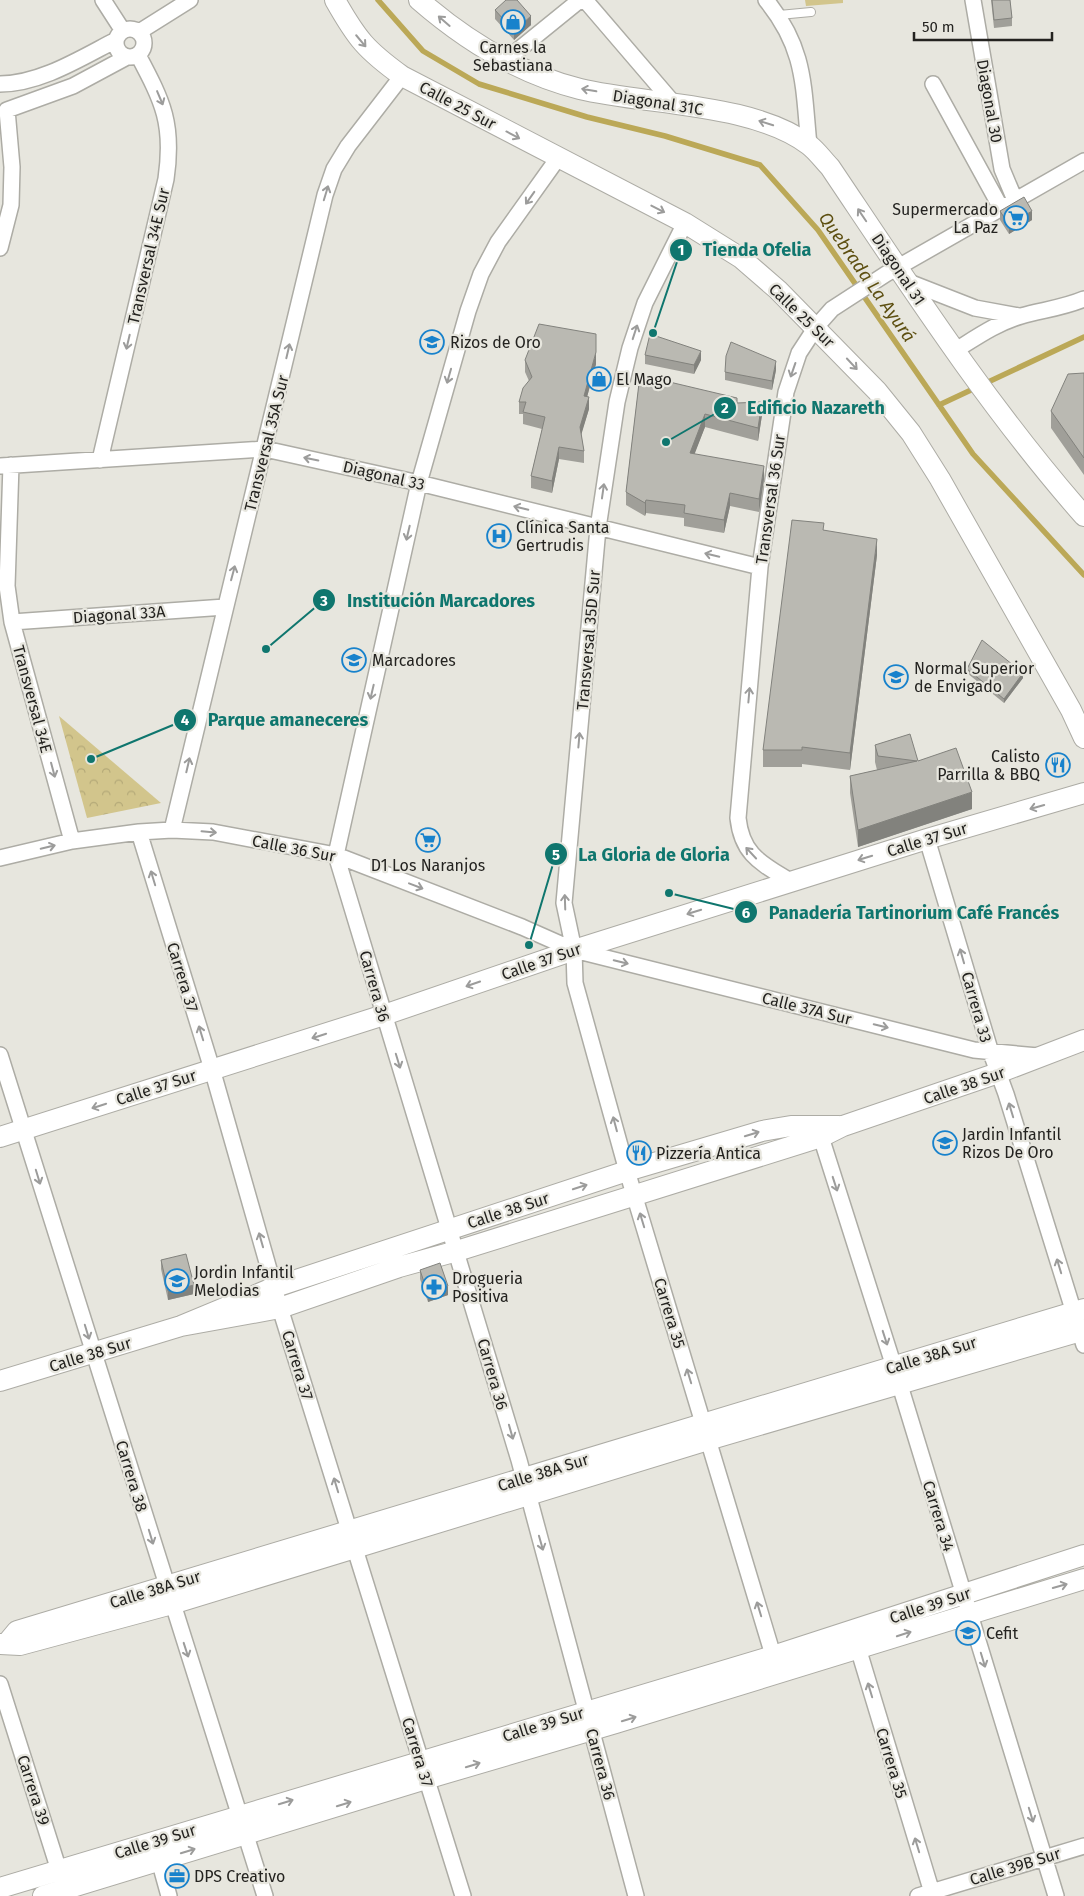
<svg xmlns="http://www.w3.org/2000/svg" width="1084" height="1896" font-family="'Fira Sans',sans-serif">
  <style>
    .park { fill: url(#park-crowns) }
    .garden { fill: #d2c58c }
    .lines { fill: none; stroke-linecap: round; stroke-linejoin: round }
    .stream { stroke: #bba857; stroke-width: 5.5 }
    .lane-casing { stroke: #adaca5; stroke-width: 10 }
    .street-casing { stroke: #adaca5; stroke-width: 18 }
    .secondary-casing { stroke: #adaca5; stroke-width: 22 }
    .lane { stroke: #fff; stroke-width: 8 }
    .street { stroke: #fff; stroke-width: 15 }
    .secondary { stroke: #fff; stroke-width: 20 }
    .wall { fill: #a09f99 }
    .shaded-wall { fill: #82827d }
    .building { fill: #bab9b2; stroke: #82827d }
    .oneway { stroke: #9c9c9b }
    .labels { text-anchor: middle; stroke-width: 4.5; stroke-linejoin: round; paint-order: stroke }
    .poi-label { font-size: 16px; fill: #242320; stroke: #e7e6de; text-anchor: start }
    .street-label { font-size: 16px; fill: #242320; stroke: #e7e6de }
    .water-label { font-size: 18px; font-style: italic; fill: #5d4f11; stroke: #e7e6de }
    .leader { fill: none; stroke: #0f766e; stroke-width: 2 }
    .callout-dot { fill: #0f766e; stroke: #e7e6de; stroke-width: 2 }
    .mark-label { font-size: 15px; text-anchor: middle; font-weight: bold; fill: #fff }
    .callout-label { font-size: 18px; text-anchor: middle; font-weight: bold; fill: #0f766e; stroke: #e7e6de; stroke-width: 4.5; stroke-linejoin: round; paint-order: stroke }
  </style>
  <defs>
    <pattern id="park-crowns" width="20" height="18" patternUnits="userSpaceOnUse" patternTransform="scale(1.25)"><rect width="20" height="18" fill="#d2c58c"/><path d="M2 6a3 3 0 1 1 6 0M12 15a3 3 0 1 1 6 0" fill="none" stroke="#b4a978"/></pattern>
  </defs>
  <rect width="100%" height="100%" fill="#e7e6de"/>
  <path class="park" d="M 59,716 L 161,803 L 87,818 Z"/>
  <path class="garden" d="M 805,0 L 843,0 L 843,3 L 806,6 Z"/>
  <g class="lines">
    <path class="stream" d="M 378,0 L 423,51 L 479,84 L 587,117 L 665,136 L 760,165 L 818,230 L 973,454 L 1084,575
      M 939,405 L 1084,337"/>
    <g class="lane-casing">
      <path id="lane" d="M 779,15 L 811,12"/>
    </g>
    <g class="street-casing">
      <path id="street" d="M 103,0 L 123,31
        M 585,0 L 675,105
        M 766,0 C 806,49 803,86 809,145
        M 973,0 L 1002,169 L 1015,200
        M116 43a14 14 0 1 1 28 0a14 14 0 1 1-28 0Z
        M 139,32 L 190,0
        M 506,60 L 580,0
        M 0,84 C 40,84 81,58 116,40
        M 933,84 L 1001,208
        M 558,158 L 498,242 L 481,274 L 468,311 L 419,483 L 336,855 L 519,1460 L 636,1896
        M 685,223 L 645,303 L 630,348 L 617,402 L 598,528 L 564,903 L 574,950 L 575,983 L 627,1171 L 776,1665
        M 0,248 L 11,205 L 12,167 L 7,110 L 73,86 L 127,57
        M 906,281 L 975,308 L 1019,316
        M 956,350 C 977,337 997,323 1021,316 C 1042,310 1063,308 1084,299
        M 100,460 L 166,179 C 174,124 163,102 138,55
        M 11,465 L 7,586 L 12,622 L 72,841
        M 0,466 L 265,449 L 419,483 L 760,567
        M 12,622 L 225,607
        M 172,830 L 325,195 L 334,169 L 348,146 L 402,76
        M 139,832 L 212,1069 L 280,1308 L 463,1896
        M 927,839 L 991,1053 L 1006,1094 L 1084,1345
        M 0,858 L 72,841 L 139,832 L 172,830 L 213,832 L 336,855 L 522,927 L 574,950 L 974,1050 L 1038,1056
        M 790,881 C 761,863 742,855 738,818 L 760,567 L 786,392 L 799,353 L 816,327 L 832,309 L 886,274 L 1084,161
        M 0,1055 L 265,1896
        M 821,1137 L 902,1392 L 1056,1896
        M 855,1638 L 933,1896
        M 0,1684 L 62,1880
        M 159,1860 L 169,1896
        M 918,1896 L 1084,1846"/>
    </g>
    <g class="secondary-casing">
      <path id="secondary" d="M 335,0 C 357,39 366,50 402,76 L 685,223 L 741,258 L 778,290 L 877,391 L 911,433 L 940,479 L 1071,710 L 1084,738
        M 419,0 C 465,40 520,74 580,89 C 647,105 754,103 809,145 C 817,151 823,160 830,167 C 910,286 989,408 1084,516
        M 0,1137 L 384,1015 L 574,950 L 927,839 L 1084,793
        M 181,1326 L 280,1308 L 399,1267 L 457,1251 L 821,1137 L 843,1126 L 998,1073 L 1084,1040
        M 0,1381 L 181,1326 L 275,1287 L 627,1171 L 762,1131 L 791,1126 L 839,1126
        M 7,1643 L 17,1631 L 1084,1309
        M 0,1644 L 20,1645 L 172,1604 L 708,1440 L 1084,1330
        M 0,1888 L 773,1656 L 1084,1555
        M 43,1896 L 426,1779 L 616,1723 L 1084,1579"/>
    </g>
    <use href="#lane" class="lane"/>
    <use href="#street" class="street"/>
    <use href="#secondary" class="secondary"/>
  </g>
  <path class="wall" d="M 991,0 L 1010,0 L 1012,18 L 1012,26 L 994,28 Z
    M 495,10 L 531,25 L 514,40 L 495,19 Z
    M 1000,211 L 1032,220 L 1009,234 L 1000,220 Z
    M 645,355 L 701,360 L 694,374 L 645,364 Z
    M 525,360 L 596,364 L 587,397 L 589,409 L 581,434 L 584,451 L 584,463 L 559,459 L 552,493 L 531,488 L 531,476 L 542,429 L 523,424 L 523,414 L 519,414 L 519,402 L 529,381 L 525,372 Z
    M 776,370 L 772,390 L 725,380 L 725,372 Z
    M 1084,373 L 1084,475 L 1051,428 L 1051,411 Z
    M 640,375 L 737,403 L 762,415 L 758,441 L 705,427 L 694,454 L 764,479 L 759,512 L 730,506 L 724,533 L 684,526 L 684,518 L 646,513 L 645,516 L 626,505 L 626,492 Z
    M 824,530 L 877,555 L 850,770 L 802,764 L 802,767 L 763,767 L 763,750 Z
    M 967,669 L 1023,678 L 1004,703 L 967,673 Z
    M 875,745 L 918,761 L 972,809 L 858,847 L 850,793 L 850,776 L 877,770 L 875,762 Z
    M 161,1260 L 194,1294 L 168,1300 L 161,1269 Z
    M 420,1270 L 448,1295 L 428,1302 L 420,1279 Z"/>
  <path class="shaded-wall" d="M 531,16 L 531,25 L 514,40 L 514,31 Z
    M 1032,211 L 1032,220 L 1009,234 L 1009,225 Z
    M 701,351 L 701,360 L 694,374 L 694,365 Z
    M 596,352 L 596,364 L 584,408 L 584,396 Z
    M 776,361 L 776,370 L 772,390 L 772,381 Z
    M 589,397 L 589,409 L 580,439 L 580,427 Z
    M 762,402 L 762,415 L 758,441 L 758,428 Z
    M 705,414 L 705,427 L 690,466 L 690,453 Z
    M 559,447 L 559,459 L 552,493 L 552,481 Z
    M 764,466 L 764,479 L 759,512 L 759,499 Z
    M 730,493 L 730,506 L 724,533 L 724,520 Z
    M 646,500 L 646,513 L 645,516 L 645,503 Z
    M 877,539 L 877,555 L 850,770 L 850,753 Z
    M 1023,673 L 1023,678 L 1004,703 L 1004,699 Z
    M 972,792 L 972,809 L 858,847 L 858,830 Z
    M 194,1285 L 194,1294 L 168,1300 L 168,1291 Z
    M 448,1286 L 448,1295 L 428,1302 L 428,1294 Z"/>
  <path class="building" d="M 506,0 L 517,0 L 531,16 L 514,31 L 495,10 Z
    M 992,0 L 1010,0 L 1012,18 L 994,20 Z
    M 1024,197 L 1032,211 L 1009,225 L 1000,211 Z
    M 539,324 L 596,334 L 596,352 L 584,396 L 589,397 L 580,427 L 584,451 L 559,447 L 552,481 L 531,476 L 545,417 L 523,412 L 526,402 L 519,402 L 523,388 L 532,377 L 525,360 Z
    M 650,334 L 701,351 L 694,365 L 645,355 Z
    M 731,342 L 776,361 L 772,381 L 725,372 L 726,356 Z
    M 1084,373 L 1084,458 L 1051,411 L 1068,374 Z
    M 640,375 L 737,398 L 737,403 L 762,402 L 758,428 L 705,414 L 690,453 L 764,466 L 759,499 L 730,493 L 724,520 L 684,513 L 685,505 L 646,500 L 645,503 L 626,492 Z
    M 792,520 L 824,523 L 823,530 L 877,539 L 850,753 L 802,747 L 802,750 L 763,750 Z
    M 982,640 L 1023,673 L 1004,699 L 967,669 Z
    M 910,734 L 918,761 L 956,748 L 972,792 L 858,830 L 850,776 L 917,761 L 878,756 L 875,745 Z
    M 186,1254 L 194,1285 L 168,1291 L 161,1260 Z
    M 440,1263 L 448,1286 L 428,1294 L 420,1270 Z"/>
  <defs><path id="oneway-shaft" d="M-6 0H5M1.5-3L5.5 0L1.5 3" fill="none" stroke-width="1.6" stroke-linecap="round" stroke-linejoin="round" transform="scale(1.25)"/></defs>
  <g class="oneway">
    <use href="#oneway-shaft" transform="translate(444 21) rotate(-139)"/>
    <use href="#oneway-shaft" transform="translate(361 41) rotate(50)"/>
    <use href="#oneway-shaft" transform="translate(589 90) rotate(-170)"/>
    <use href="#oneway-shaft" transform="translate(160 98) rotate(67)"/>
    <use href="#oneway-shaft" transform="translate(766 123) rotate(-162)"/>
    <use href="#oneway-shaft" transform="translate(513 135) rotate(28)"/>
    <use href="#oneway-shaft" transform="translate(326 193) rotate(-73)"/>
    <use href="#oneway-shaft" transform="translate(530 198) rotate(125)"/>
    <use href="#oneway-shaft" transform="translate(658 209) rotate(27)"/>
    <use href="#oneway-shaft" transform="translate(862 215) rotate(-124)"/>
    <use href="#oneway-shaft" transform="translate(635 332) rotate(-72)"/>
    <use href="#oneway-shaft" transform="translate(128 342) rotate(103)"/>
    <use href="#oneway-shaft" transform="translate(288 351) rotate(-77)"/>
    <use href="#oneway-shaft" transform="translate(852 364) rotate(47)"/>
    <use href="#oneway-shaft" transform="translate(793 370) rotate(109)"/>
    <use href="#oneway-shaft" transform="translate(449 376) rotate(106)"/>
    <use href="#oneway-shaft" transform="translate(311 459) rotate(-168)"/>
    <use href="#oneway-shaft" transform="translate(603 491) rotate(-82)"/>
    <use href="#oneway-shaft" transform="translate(521 508) rotate(-166)"/>
    <use href="#oneway-shaft" transform="translate(408 533) rotate(103)"/>
    <use href="#oneway-shaft" transform="translate(712 555) rotate(-166)"/>
    <use href="#oneway-shaft" transform="translate(233 573) rotate(-75)"/>
    <use href="#oneway-shaft" transform="translate(372 692) rotate(103)"/>
    <use href="#oneway-shaft" transform="translate(749 695) rotate(-85)"/>
    <use href="#oneway-shaft" transform="translate(579 740) rotate(-85)"/>
    <use href="#oneway-shaft" transform="translate(188 765) rotate(-77)"/>
    <use href="#oneway-shaft" transform="translate(53 770) rotate(75)"/>
    <use href="#oneway-shaft" transform="translate(1037 807) rotate(164)"/>
    <use href="#oneway-shaft" transform="translate(209 832) rotate(5)"/>
    <use href="#oneway-shaft" transform="translate(48 847) rotate(-13)"/>
    <use href="#oneway-shaft" transform="translate(751 853) rotate(-133)"/>
    <use href="#oneway-shaft" transform="translate(865 858) rotate(163)"/>
    <use href="#oneway-shaft" transform="translate(153 878) rotate(-107)"/>
    <use href="#oneway-shaft" transform="translate(416 886) rotate(21)"/>
    <use href="#oneway-shaft" transform="translate(565 902) rotate(-92)"/>
    <use href="#oneway-shaft" transform="translate(694 912) rotate(163)"/>
    <use href="#oneway-shaft" transform="translate(962 956) rotate(-106)"/>
    <use href="#oneway-shaft" transform="translate(621 962) rotate(14)"/>
    <use href="#oneway-shaft" transform="translate(473 984) rotate(161)"/>
    <use href="#oneway-shaft" transform="translate(881 1026) rotate(14)"/>
    <use href="#oneway-shaft" transform="translate(201 1033) rotate(-107)"/>
    <use href="#oneway-shaft" transform="translate(319 1036) rotate(162)"/>
    <use href="#oneway-shaft" transform="translate(398 1061) rotate(73)"/>
    <use href="#oneway-shaft" transform="translate(99 1106) rotate(162)"/>
    <use href="#oneway-shaft" transform="translate(1011 1110) rotate(-107)"/>
    <use href="#oneway-shaft" transform="translate(615 1124) rotate(-105)"/>
    <use href="#oneway-shaft" transform="translate(752 1134) rotate(-17)"/>
    <use href="#oneway-shaft" transform="translate(38 1177) rotate(73)"/>
    <use href="#oneway-shaft" transform="translate(835 1184) rotate(72)"/>
    <use href="#oneway-shaft" transform="translate(580 1187) rotate(-18)"/>
    <use href="#oneway-shaft" transform="translate(642 1220) rotate(-107)"/>
    <use href="#oneway-shaft" transform="translate(261 1240) rotate(-106)"/>
    <use href="#oneway-shaft" transform="translate(1059 1266) rotate(-107)"/>
    <use href="#oneway-shaft" transform="translate(87 1332) rotate(73)"/>
    <use href="#oneway-shaft" transform="translate(885 1338) rotate(72)"/>
    <use href="#oneway-shaft" transform="translate(689 1376) rotate(-107)"/>
    <use href="#oneway-shaft" transform="translate(511 1432) rotate(74)"/>
    <use href="#oneway-shaft" transform="translate(336 1485) rotate(-107)"/>
    <use href="#oneway-shaft" transform="translate(151 1537) rotate(73)"/>
    <use href="#oneway-shaft" transform="translate(541 1543) rotate(74)"/>
    <use href="#oneway-shaft" transform="translate(1060 1586) rotate(-16)"/>
    <use href="#oneway-shaft" transform="translate(759 1609) rotate(-107)"/>
    <use href="#oneway-shaft" transform="translate(904 1634) rotate(-18)"/>
    <use href="#oneway-shaft" transform="translate(186 1650) rotate(72)"/>
    <use href="#oneway-shaft" transform="translate(983 1660) rotate(73)"/>
    <use href="#oneway-shaft" transform="translate(870 1690) rotate(-107)"/>
    <use href="#oneway-shaft" transform="translate(629 1719) rotate(-17)"/>
    <use href="#oneway-shaft" transform="translate(473 1765) rotate(-17)"/>
    <use href="#oneway-shaft" transform="translate(286 1802) rotate(-17)"/>
    <use href="#oneway-shaft" transform="translate(344 1804) rotate(-17)"/>
    <use href="#oneway-shaft" transform="translate(1031 1815) rotate(73)"/>
    <use href="#oneway-shaft" transform="translate(917 1845) rotate(-107)"/>
    <use href="#oneway-shaft" transform="translate(188 1851) rotate(-17)"/>
  </g>
  <defs>
    <g id="shop-ring" transform="scale(1.25)"><circle r="9.5" fill="#e7e6de" stroke="#1882cc" stroke-width="1.5"/><path d="M-5-2.5h2.3a2.7 3.5 0 0 1 5.4 0H5L5.5 6h-11ZM-1.5-2.5h3a1.5 2.3 0 0 0-3 0Z" fill="#1882cc"/></g>
    <g id="supermarket-ring" transform="scale(1.25)"><circle r="9.5" fill="#e7e6de" stroke="#1882cc" stroke-width="1.5"/><path d="M-6-5.5h2.5l.6 2H6L4.5 2H-2.5L-4.4-4H-6ZM-1.5 3.2a1.3 1.3 0 1 0 .1 0ZM3 3.2a1.3 1.3 0 1 0 .1 0Z" fill="#1882cc"/></g>
    <g id="school-ring" transform="scale(1.25)"><circle r="9.5" fill="#e7e6de" stroke="#1882cc" stroke-width="1.5"/><path d="M0-5L7-2L0 1L-7-2ZM-4 1L0 2.5L4 1V4Q0 6-4 4Z" fill="#1882cc"/></g>
    <g id="hospital-ring" transform="scale(1.25)"><circle r="9.5" fill="#e7e6de" stroke="#1882cc" stroke-width="1.5"/><path d="M-5-5h3v3.5h4V-5h3V5h-3V1.5h-4V5h-3Z" fill="#1882cc"/></g>
    <g id="restaurant-ring" transform="scale(1.25)"><circle r="9.5" fill="#e7e6de" stroke="#1882cc" stroke-width="1.5"/><path d="M-5-6h1v4h1v-4h1v4h1v-4h1v5L-1.5 .5V6h-2V.5L-5-1ZM5-6V6H3V1.5H1.5Q1.5-4 5-6Z" fill="#1882cc"/></g>
    <g id="pharmacy-ring" transform="scale(1.25)"><circle r="9.5" fill="#e7e6de" stroke="#1882cc" stroke-width="1.5"/><path d="M-2-6h4v4h4v4h-4v4h-4v-4h-4v-4h4Z" fill="#1882cc"/></g>
    <g id="office-ring" transform="scale(1.25)"><circle r="9.5" fill="#e7e6de" stroke="#1882cc" stroke-width="1.5"/><path d="M-6-3h4V-5.5h4V-3h4V5H-6ZM-1-4.5V-3h2v-1.5ZM-6 0V1H6V0Z" fill="#1882cc"/></g>
  </defs>
  <g fill-rule="evenodd">
    <use href="#shop-ring" x="513" y="22"/>
    <use href="#supermarket-ring" x="1016" y="218"/>
    <use href="#school-ring" x="432" y="342"/>
    <use href="#shop-ring" x="599" y="379"/>
    <use href="#hospital-ring" x="499" y="536"/>
    <use href="#school-ring" x="354" y="660"/>
    <use href="#school-ring" x="896" y="677"/>
    <use href="#restaurant-ring" x="1058" y="765"/>
    <use href="#supermarket-ring" x="428" y="840"/>
    <use href="#school-ring" x="945" y="1143"/>
    <use href="#restaurant-ring" x="639" y="1153"/>
    <use href="#school-ring" x="177" y="1281"/>
    <use href="#pharmacy-ring" x="434" y="1287"/>
    <use href="#school-ring" x="968" y="1633"/>
    <use href="#office-ring" x="177" y="1876"/>
  </g>
  <g class="labels">
    <g class="poi-label">
      <text x="513" y="53" text-anchor="middle">Carnes la<tspan x="513" dy="18">Sebastiana</tspan></text>
      <text x="998" y="215" text-anchor="end">Supermercado<tspan x="998" dy="18">La Paz</tspan></text>
      <text x="450" y="348">Rizos de Oro</text>
      <text x="616" y="385">El Mago</text>
      <text x="516" y="533">Clínica Santa<tspan x="516" dy="18">Gertrudis</tspan></text>
      <text x="372" y="666">Marcadores</text>
      <text x="914" y="674">Normal Superior<tspan x="914" dy="18">de Envigado</tspan></text>
      <text x="1040" y="762" text-anchor="end">Calisto<tspan x="1040" dy="18">Parrilla &amp; BBQ</tspan></text>
      <text x="428" y="871" text-anchor="middle">D1 Los Naranjos</text>
      <text x="962" y="1140">Jardin Infantil<tspan x="962" dy="18">Rizos De Oro</tspan></text>
      <text x="656" y="1159">Pizzería Antica</text>
      <text x="194" y="1278">Jordin Infantil<tspan x="194" dy="18">Melodias</tspan></text>
      <text x="452" y="1284">Drogueria<tspan x="452" dy="18">Positiva</tspan></text>
      <text x="986" y="1639">Cefit</text>
      <text x="194" y="1882">DPS Creativo</text>
    </g>
    <g class="street-label">
      <text transform="translate(990 101) rotate(80)" y="6">Diagonal 30</text>
      <text transform="translate(658 102) rotate(9)" y="6">Diagonal 31C</text>
      <text transform="translate(458 105) rotate(28)" y="6">Calle 25 Sur</text>
      <text transform="translate(148 256) rotate(-77)" y="6">Transversal 34E Sur</text>
      <text transform="translate(899 269) rotate(56)" y="6">Diagonal 31</text>
      <text transform="translate(802 315) rotate(44)" y="6">Calle 25 Sur</text>
      <text transform="translate(266 443) rotate(-76)" y="6">Transversal 35A Sur</text>
      <text transform="translate(384 475) rotate(13)" y="6">Diagonal 33</text>
      <text transform="translate(770 499) rotate(-82)" y="6">Transversal 36 Sur</text>
      <text transform="translate(119 614) rotate(-4)" y="6">Diagonal 33A</text>
      <text transform="translate(588 640) rotate(-85)" y="6">Transversal 35D Sur</text>
      <text transform="translate(33 699) rotate(75)" y="6">Transversal 34E</text>
      <text transform="translate(927 839) rotate(-17)" y="6">Calle 37 Sur</text>
      <text transform="translate(294 848) rotate(11)" y="6">Calle 36 Sur</text>
      <text transform="translate(541 961) rotate(-19)" y="6">Calle 37 Sur</text>
      <text transform="translate(183 977) rotate(73)" y="6">Carrera 37</text>
      <text transform="translate(375 986) rotate(74)" y="6">Carrera 36</text>
      <text transform="translate(977 1007) rotate(74)" y="6">Carrera 33</text>
      <text transform="translate(807 1008) rotate(14)" y="6">Calle 37A Sur</text>
      <text transform="translate(964 1085) rotate(-19)" y="6">Calle 38 Sur</text>
      <text transform="translate(156 1087) rotate(-18)" y="6">Calle 37 Sur</text>
      <text transform="translate(508 1210) rotate(-18)" y="6">Calle 38 Sur</text>
      <text transform="translate(670 1313) rotate(73)" y="6">Carrera 35</text>
      <text transform="translate(90 1354) rotate(-17)" y="6">Calle 38 Sur</text>
      <text transform="translate(931 1355) rotate(-17)" y="6">Calle 38A Sur</text>
      <text transform="translate(298 1365) rotate(73)" y="6">Carrera 37</text>
      <text transform="translate(493 1374) rotate(74)" y="6">Carrera 36</text>
      <text transform="translate(543 1472) rotate(-17)" y="6">Calle 38A Sur</text>
      <text transform="translate(132 1476) rotate(73)" y="6">Carrera 38</text>
      <text transform="translate(939 1516) rotate(73)" y="6">Carrera 34</text>
      <text transform="translate(155 1589) rotate(-17)" y="6">Calle 38A Sur</text>
      <text transform="translate(930 1605) rotate(-18)" y="6">Calle 39 Sur</text>
      <text transform="translate(543 1724) rotate(-17)" y="6">Calle 39 Sur</text>
      <text transform="translate(418 1752) rotate(73)" y="6">Carrera 37</text>
      <text transform="translate(892 1763) rotate(73)" y="6">Carrera 35</text>
      <text transform="translate(601 1764) rotate(75)" y="6">Carrera 36</text>
      <text transform="translate(34 1790) rotate(72)" y="6">Carrera 39</text>
      <text transform="translate(155 1841) rotate(-17)" y="6">Calle 39 Sur</text>
      <text transform="translate(1015 1866) rotate(-17)" y="6">Calle 39B Sur</text>
    </g>
    <g class="water-label">
      <text transform="translate(867 277) rotate(55)" y="6">Quebrada La Ayurá</text>
    </g>
  </g>
  <path class="leader" d="M653 333L681 250M666 442L725 408M266 649L324 600M91 759L185 720M529 945L556 854M669 893L746 912"/>
  <g class="callout-dot">
    <circle cx="653" cy="333" r="5"/>
    <circle cx="666" cy="442" r="5"/>
    <circle cx="266" cy="649" r="5"/>
    <circle cx="91" cy="759" r="5"/>
    <circle cx="529" cy="945" r="5"/>
    <circle cx="669" cy="893" r="5"/>
    <circle cx="681" cy="250" r="12"/>
    <circle cx="725" cy="408" r="12"/>
    <circle cx="324" cy="600" r="12"/>
    <circle cx="185" cy="720" r="12"/>
    <circle cx="556" cy="854" r="12"/>
    <circle cx="746" cy="912" r="12"/>
  </g>
  <g class="mark-label">
    <text x="681" y="255">1</text>
    <text x="725" y="413">2</text>
    <text x="324" y="606">3</text>
    <text x="185" y="725">4</text>
    <text x="556" y="860">5</text>
    <text x="746" y="918">6</text>
  </g>
  <g class="callout-label">
    <text x="757" y="256">Tienda Ofelia</text>
    <text x="816" y="414">Edificio Nazareth</text>
    <text x="441" y="607">Institución Marcadores</text>
    <text x="288" y="726">Parque amaneceres</text>
    <text x="654" y="861">La Gloria de Gloria</text>
    <text x="914" y="919">Panadería Tartinorium Café Francés</text>
  </g>
  <path d="M914 32v8h138v-8" fill="none" stroke="#242320" stroke-width="2.5"/>
  <text x="922" y="32" font-size="15" fill="#242320" stroke="#e7e6de" stroke-width="4" paint-order="stroke">50 m</text>
</svg>
